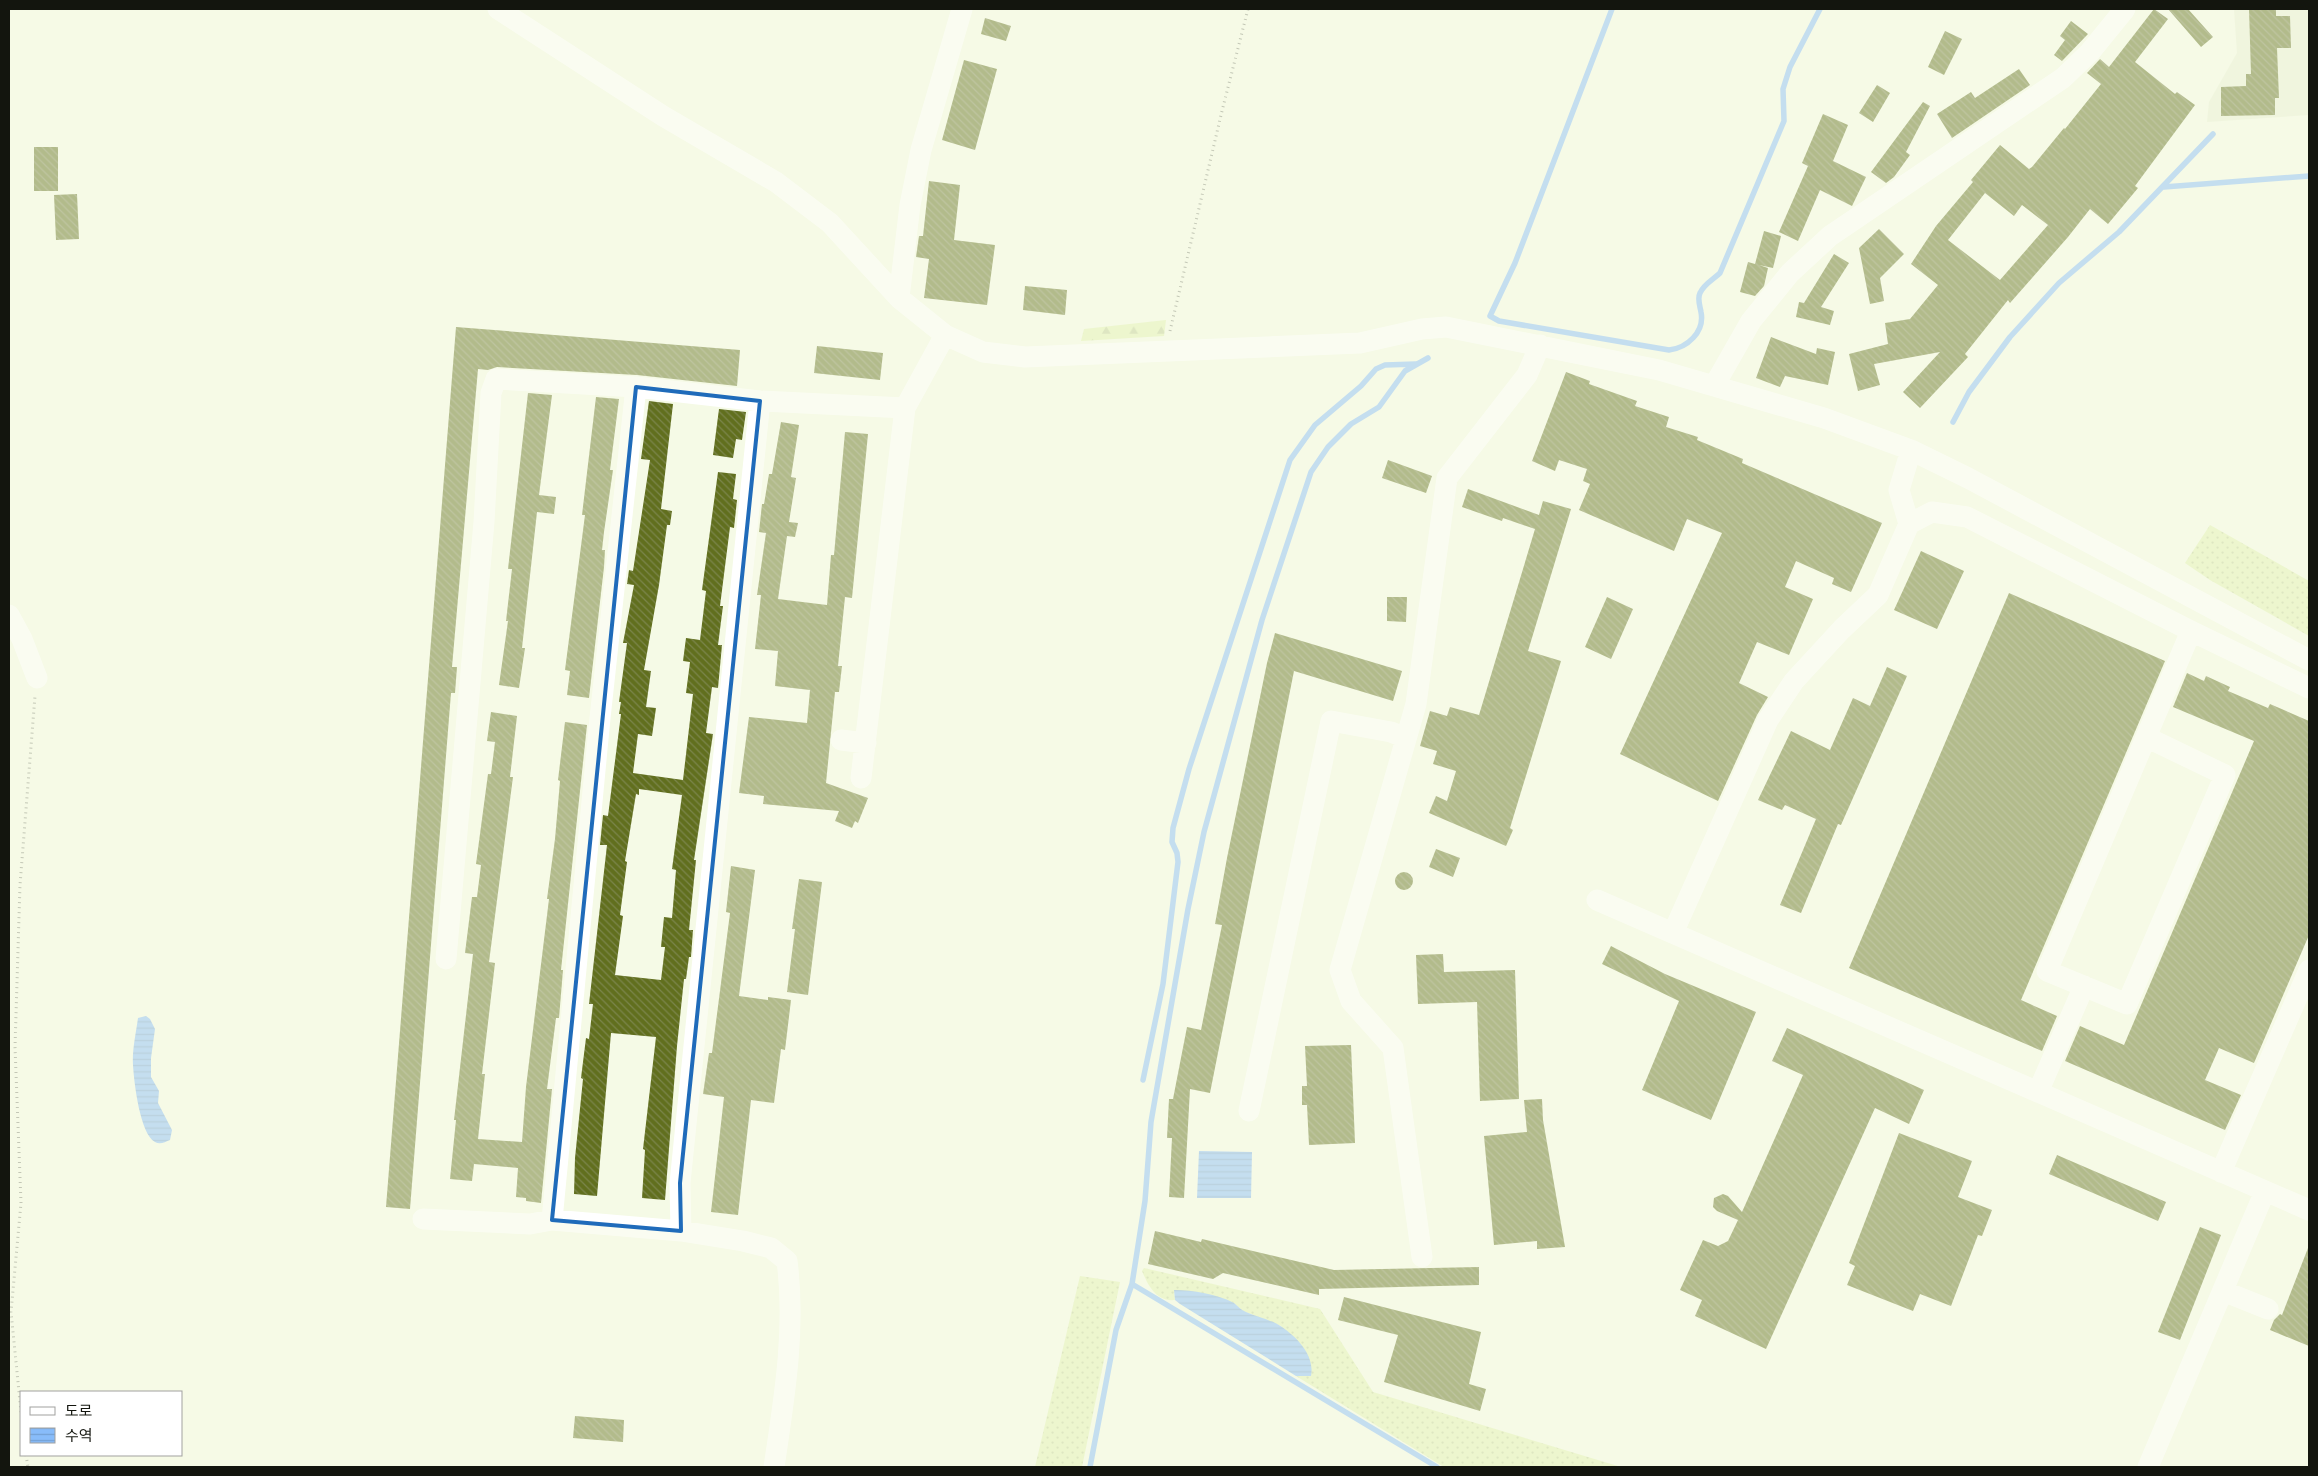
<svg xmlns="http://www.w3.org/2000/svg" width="2318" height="1476" font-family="'PT Sans Narrow','Noto Sans KR',sans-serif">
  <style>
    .built { fill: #e9f0d5 }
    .grass { fill: url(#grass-dots) }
    .forest { fill: url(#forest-firs) }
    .water { fill: url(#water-rules) }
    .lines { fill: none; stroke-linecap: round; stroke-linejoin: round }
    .stream { stroke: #88bcfa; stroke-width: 5.5 }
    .building { fill: url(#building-back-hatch); fill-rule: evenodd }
    .path { stroke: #878b7d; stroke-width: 3; stroke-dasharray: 1 4; stroke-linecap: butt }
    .minor { stroke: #fff; stroke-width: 21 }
    .marked { fill: none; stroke: #1f6bba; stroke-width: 4; stroke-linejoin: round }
  </style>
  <defs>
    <pattern id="grass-dots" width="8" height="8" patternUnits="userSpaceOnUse" patternTransform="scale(1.25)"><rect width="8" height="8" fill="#e2f2b1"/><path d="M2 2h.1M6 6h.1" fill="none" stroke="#c1cf97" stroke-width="1.8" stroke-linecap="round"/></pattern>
    <pattern id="forest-firs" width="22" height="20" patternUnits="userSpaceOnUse" patternTransform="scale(1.25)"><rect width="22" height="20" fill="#e2f2b1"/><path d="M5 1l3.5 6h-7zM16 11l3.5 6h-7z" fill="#c1cf97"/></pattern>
    <pattern id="water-rules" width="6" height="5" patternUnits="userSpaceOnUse" patternTransform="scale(1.25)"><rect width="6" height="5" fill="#88bcfa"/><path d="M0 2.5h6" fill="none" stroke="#74a1d5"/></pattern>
    <pattern id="building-back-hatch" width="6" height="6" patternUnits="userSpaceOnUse" patternTransform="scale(1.25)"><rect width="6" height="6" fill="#616f1e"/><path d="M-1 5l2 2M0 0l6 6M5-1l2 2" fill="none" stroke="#7b854c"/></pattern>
  </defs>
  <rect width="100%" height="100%" fill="#f5fae6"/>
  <path class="built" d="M 2234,9 L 2309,9 L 2309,115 L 2207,122 L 2209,102 L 2237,53 Z"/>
  <path class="grass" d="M 2210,525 L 2309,581 L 2309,636 L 2210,580 L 2185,563 Z
    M 1144,1268 L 1320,1309 L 1373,1392 L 1621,1467 L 1444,1467 L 1296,1376 L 1311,1376 L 1281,1326 L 1243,1311 L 1234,1303 L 1174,1293 L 1175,1300 C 1156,1302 1148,1285 1142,1271 Z
    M 1080,1276 L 1120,1282 L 1082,1467 L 1035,1467 Z"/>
  <path class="forest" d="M 1166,320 L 1164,336 L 1081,341 L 1084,329 Z"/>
  <path class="water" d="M 146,1016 L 150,1019 L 155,1029 L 151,1058 L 151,1077 L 159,1091 L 158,1103 L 172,1130 L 170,1140 C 165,1142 160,1145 155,1142 C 140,1134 134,1082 133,1065 C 132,1050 136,1033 138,1018 Z
    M 1199,1151 L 1252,1152 L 1251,1198 L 1197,1198 Z
    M 1174,1290 C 1193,1290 1217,1294 1234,1303 C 1238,1306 1241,1310 1246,1312 C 1257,1317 1272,1320 1282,1327 C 1298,1338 1315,1356 1311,1376 L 1296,1376 L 1180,1304 L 1175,1300 Z"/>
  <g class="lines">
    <path class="stream" d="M 1612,9 L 1515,263 L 1490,316 L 1499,321 L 1669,350 C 1687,348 1705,332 1701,312 C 1700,306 1697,299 1700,293 C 1704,284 1714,279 1720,273 L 1784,121 L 1783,89 L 1790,67 L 1820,9
      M 2164,187 L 2309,176
      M 1428,358 L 1405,371 L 1379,407 L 1351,424 L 1328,447 L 1311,472 L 1262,620 L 1204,832 L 1188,909 L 1151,1122 L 1145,1201 L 1132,1284 L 1437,1467
      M 1953,422 L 1969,392 L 2010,337 L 2059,283 L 2119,232 L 2213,134
      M 1143,1080 L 1163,984 L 1178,862 L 1177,853 L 1172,842 L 1173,828 L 1189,769 L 1290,460 L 1315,425 L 1361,386 L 1376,369 L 1385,365 L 1416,364
      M 1090,1467 L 1116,1330 L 1132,1284"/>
  </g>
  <path class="building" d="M 2154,9 L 2168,19 L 2135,62 L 2175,94 L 2177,92 L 2195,105 L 2135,186 L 2138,188 L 2108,224 L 2090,209 L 2068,237 L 2010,303 L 2008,300 L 1965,354 L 1968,357 L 1920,408 L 1903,392 L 1940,352 L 1874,364 L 1880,385 L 1858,391 L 1849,354 L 1888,344 L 1885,323 L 1910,319 L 1938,285 L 1911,264 L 1936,226 L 1973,182 L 1971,180 L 2000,145 L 2029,169 L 2032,167 L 2064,128 L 2065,129 L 2101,84 L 2087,73 L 2100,59 L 2109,67 ZM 1985,193 L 2014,216 L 2022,205 L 2048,225 L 2000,280 L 1948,240 Z
    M 2168,9 L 2188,9 L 2213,37 L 2201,47 Z
    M 2249,9 L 2276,9 L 2276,16 L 2290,16 L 2291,48 L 2277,48 L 2279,98 L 2275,98 L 2275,115 L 2221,116 L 2221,87 L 2246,86 L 2246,74 L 2251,74 Z
    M 985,18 L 1011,26 L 1006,41 L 981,34 Z
    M 2071,21 L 2088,34 L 2062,61 L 2054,55 L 2065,40 L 2060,36 Z
    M 1945,31 L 1962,39 L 1944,75 L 1928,67 Z
    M 964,60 L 997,69 L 975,150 L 942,140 Z
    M 2019,69 L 2030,85 L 1952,138 L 1937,114 L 1971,92 L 1975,98 Z
    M 1877,85 L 1890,93 L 1873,122 L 1859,113 Z
    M 1923,102 L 1930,106 L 1906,152 L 1910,155 L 1894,177 L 1886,183 L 1871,172 Z
    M 1823,114 L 1848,125 L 1833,161 L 1866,177 L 1852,206 L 1820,190 L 1798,241 L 1779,232 L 1808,166 L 1802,163 Z
    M 34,147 L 58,147 L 58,191 L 34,191 Z
    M 929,181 L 960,185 L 954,240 L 995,245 L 987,305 L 924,298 L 929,259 L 916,257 L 919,236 L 923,236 Z
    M 77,194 L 79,239 L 56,240 L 54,195 Z
    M 1879,229 L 1904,254 L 1880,278 L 1884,301 L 1870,304 L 1859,248 Z
    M 1764,231 L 1781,236 L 1773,268 L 1759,265 L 1768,268 L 1764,286 L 1755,296 L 1740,292 L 1748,262 L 1755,264 Z
    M 1834,254 L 1849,263 L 1821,307 L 1834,311 L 1830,325 L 1796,317 L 1799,302 L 1804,303 Z
    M 1025,286 L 1067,290 L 1065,315 L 1023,310 Z
    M 456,327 L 740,350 L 737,386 L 637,375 L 497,367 L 488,370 L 478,369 L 452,667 L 457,667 L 455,693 L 451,693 L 410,1209 L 386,1207 Z
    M 1771,337 L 1816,354 L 1817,348 L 1835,352 L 1828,385 L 1785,376 L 1780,387 L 1756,378 Z
    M 817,346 L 883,353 L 880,380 L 814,373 Z
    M 1566,372 L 1590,381 L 1589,384 L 1637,401 L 1635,406 L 1669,417 L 1666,427 L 1698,437 L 1697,440 L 1743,459 L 1742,463 L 1882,523 L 1851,592 L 1832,584 L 1834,578 L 1796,561 L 1785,587 L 1813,599 L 1789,655 L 1757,642 L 1739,683 L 1768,697 L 1757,715 L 1718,801 L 1620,754 L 1722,533 L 1687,519 L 1674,551 L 1579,510 L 1590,484 L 1583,481 L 1587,469 L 1559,460 L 1555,471 L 1532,461 Z
    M 528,393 L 552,395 L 539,495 L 556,497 L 554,514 L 537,512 L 522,648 L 525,648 L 519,688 L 499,685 L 508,621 L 506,621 L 512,569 L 508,569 Z
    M 596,397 L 619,399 L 610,470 L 613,470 L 604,532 L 602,550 L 605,550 L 604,567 L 589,698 L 567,695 L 570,671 L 565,670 L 585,515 L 582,515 Z
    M 649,401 L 673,404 L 661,509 L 672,511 L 670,525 L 667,525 L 659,585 L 644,670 L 651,671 L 646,707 L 656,708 L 652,736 L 638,734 L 633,773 L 683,780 L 693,694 L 686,693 L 690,662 L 683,661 L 686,638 L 700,640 L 706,591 L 702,590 L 718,472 L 736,474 L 733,499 L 737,500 L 734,528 L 730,527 L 720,606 L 723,606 L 718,645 L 722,645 L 718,688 L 712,687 L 706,733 L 713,734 L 694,860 L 696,860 L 689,930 L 693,930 L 691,957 L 689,957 L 686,979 L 684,979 L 677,1046 L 665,1200 L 642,1198 L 645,1150 L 643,1149 L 656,1037 L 611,1033 L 597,1196 L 574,1194 L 575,1158 L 583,1079 L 581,1078 L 586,1038 L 589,1039 L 593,1004 L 589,1004 L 607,845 L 600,845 L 603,815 L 608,816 L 621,714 L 619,714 L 621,702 L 619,702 L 627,643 L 623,643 L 634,585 L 627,584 L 629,570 L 633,571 L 650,460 L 641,459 ZM 639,789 L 682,795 L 672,869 L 676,870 L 672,918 L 664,917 L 661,947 L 665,947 L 661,980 L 615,975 L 623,916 L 620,915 L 627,862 L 625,861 L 636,794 L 639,795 Z
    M 719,409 L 746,412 L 742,440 L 736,439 L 733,458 L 713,455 Z
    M 781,422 L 799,425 L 791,477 L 796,478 L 789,522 L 798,523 L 795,537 L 787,536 L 778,599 L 827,605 L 831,555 L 834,555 L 845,432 L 868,434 L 852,598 L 845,597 L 838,666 L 842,666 L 839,692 L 835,692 L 826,783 L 868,798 L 858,823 L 855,821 L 852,828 L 835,821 L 839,811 L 763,804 L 764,796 L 739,793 L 749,717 L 807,723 L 810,690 L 775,686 L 778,651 L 755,649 L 761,595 L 757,595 L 766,533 L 759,532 L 762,504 L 764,504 L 769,474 L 772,474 Z
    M 1388,460 L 1432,476 L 1426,493 L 1382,478 Z
    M 1468,489 L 1539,515 L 1543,501 L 1571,509 L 1528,651 L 1561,661 L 1510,828 L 1513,830 L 1506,846 L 1429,813 L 1436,796 L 1447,801 L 1456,771 L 1433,764 L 1437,751 L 1420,746 L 1430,711 L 1447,716 L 1450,707 L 1479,715 L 1535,529 L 1503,518 L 1502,521 L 1462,507 Z
    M 1921,551 L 1964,571 L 1937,629 L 1894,610 Z
    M 2009,593 L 2165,661 L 2021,1000 L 2057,1016 L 2042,1051 L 1849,968 Z
    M 1387,597 L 1407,597 L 1406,622 L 1387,621 Z
    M 1607,597 L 1633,609 L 1611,659 L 1585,647 Z
    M 1275,633 L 1402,671 L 1393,701 L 1294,671 L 1210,1093 L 1190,1089 L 1184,1198 L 1169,1197 L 1172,1138 L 1167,1138 L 1169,1099 L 1173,1099 L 1187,1027 L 1201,1030 L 1222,925 L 1215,924 L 1227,858 L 1267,663 Z
    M 1887,667 L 1907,676 L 1841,825 L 1838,824 L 1801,913 L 1780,905 L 1816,819 L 1785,805 L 1782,810 L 1758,800 L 1791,731 L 1830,750 L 1853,698 L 1870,706 Z
    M 2187,673 L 2204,681 L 2206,676 L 2230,687 L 2228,691 L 2268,708 L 2270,704 L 2309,721 L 2309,935 L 2254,1063 L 2219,1048 L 2205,1080 L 2241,1095 L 2225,1130 L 2065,1061 L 2080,1026 L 2124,1045 L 2254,741 L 2173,707 Z
    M 491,712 L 517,716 L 510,777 L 513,777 L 489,962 L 495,963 L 482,1074 L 485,1074 L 478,1139 L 522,1142 L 526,1087 L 549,899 L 547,899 L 555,839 L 560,781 L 558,780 L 565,722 L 587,725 L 561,970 L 563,970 L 559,1018 L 556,1018 L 547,1089 L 552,1089 L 541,1203 L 526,1201 L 526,1198 L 516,1197 L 518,1168 L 474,1164 L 472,1181 L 450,1179 L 456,1120 L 454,1120 L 473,954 L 465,953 L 472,897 L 477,897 L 481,865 L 476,864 L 488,774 L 491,774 L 495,742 L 487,741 Z
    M 1436,849 L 1460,858 L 1453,877 L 1429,867 Z
    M 731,866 L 755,870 L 739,996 L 768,1000 L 768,997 L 791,1000 L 785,1050 L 781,1049 L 774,1103 L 751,1100 L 738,1215 L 711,1212 L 724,1097 L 703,1094 L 709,1053 L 712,1053 L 730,913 L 726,912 Z
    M1395 881a9 9 0 1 1 18 0a9 9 0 1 1-18 0Z
    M 799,879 L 822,882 L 808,995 L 787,992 L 795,929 L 792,929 Z
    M 1611,946 L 1665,974 L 1756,1012 L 1711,1120 L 1642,1090 L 1679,1001 L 1602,964 Z
    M 1443,954 L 1444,972 L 1515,970 L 1519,1099 L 1480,1101 L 1477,1002 L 1418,1004 L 1416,955 Z
    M 1787,1028 L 1924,1090 L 1909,1124 L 1875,1108 L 1766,1349 L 1695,1316 L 1702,1300 L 1680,1290 L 1703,1240 L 1718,1246 L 1728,1241 L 1738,1220 L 1717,1211 L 1713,1207 L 1714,1198 L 1723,1194 L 1728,1196 L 1742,1212 L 1803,1075 L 1772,1061 Z
    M 1351,1045 L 1355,1143 L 1309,1145 L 1307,1105 L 1302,1105 L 1302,1086 L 1307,1086 L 1305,1046 Z
    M 1542,1099 L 1543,1120 L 1565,1247 L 1537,1249 L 1537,1241 L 1494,1245 L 1484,1136 L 1527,1132 L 1524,1100 Z
    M 1899,1133 L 1972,1161 L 1958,1197 L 1992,1210 L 1982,1236 L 1978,1235 L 1951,1306 L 1920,1294 L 1913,1311 L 1847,1285 L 1855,1266 L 1849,1263 Z
    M 2057,1155 L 2166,1202 L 2158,1221 L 2049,1174 Z
    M 2200,1227 L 2221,1235 L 2180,1340 L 2158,1332 Z
    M 1155,1231 L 1201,1242 L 1202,1239 L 1334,1270 L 1479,1267 L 1479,1285 L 1319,1289 L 1319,1295 L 1223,1273 L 1213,1279 L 1148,1264 Z
    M 2308,1248 L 2309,1248 L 2309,1346 L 2270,1330 L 2274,1320 L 2280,1314 L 2282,1315 Z
    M 1344,1297 L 1481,1332 L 1469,1384 L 1486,1389 L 1480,1411 L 1384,1382 L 1398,1335 L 1338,1320 Z
    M 575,1416 L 624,1420 L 623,1442 L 573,1438 Z"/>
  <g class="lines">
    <path class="path" d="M 1170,331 L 1222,111 L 1248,9
      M 21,1412 L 11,1312 L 21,1203 L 15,1047 L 20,885 L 35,696
      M 26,1455 L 28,1467"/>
    <path class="minor" d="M 498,9 L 663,116 L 776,182 L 830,223 L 899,298 L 945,335 L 983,352 L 1025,357 L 1360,343 L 1422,329 L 1446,327 L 1659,370 L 1824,418 L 1911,450 L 1968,478 L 2309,660
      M 899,298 L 910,205 L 921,150 L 962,9
      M 1714,386 L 1751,321 L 1790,273 L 1830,236 L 2063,78 L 2090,52 L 2125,9
      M 1909,524 L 1932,512 L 1967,517 L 2191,631 L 2309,688
      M 9,615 L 22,639 L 37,678
      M 2146,737 L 2225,775 L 2127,1004 L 2047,971 L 2191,631
      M 841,740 L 866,743
      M 861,778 L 905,408
      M 1597,900 L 2309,1210
      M 1673,933 L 1768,720 L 1794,681 L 1842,629 L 1878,595 L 1909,524 L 1899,490 L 1911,450
      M 446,959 L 484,522 L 491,393 L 496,379 L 636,387 L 760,401 L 905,408 L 945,335
      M 2038,1092 L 2084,986
      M 1249,1111 L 1331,721 L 1391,732 L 1406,738
      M 2221,1172 L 2309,970
      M 423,1219 L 530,1224 L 552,1220 L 681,1231 L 743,1241 L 771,1248 L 787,1261 C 796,1329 784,1400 774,1467
      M 552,1220 L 600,718 L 636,387
      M 681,1231 L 680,1183 L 760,401
      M 1422,1257 L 1393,1048 L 1351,1001 L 1340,970 L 1416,704 L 1447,478 L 1527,375 L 1540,345
      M 2223,1291 L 2268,1309
      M 2148,1467 L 2265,1191"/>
  </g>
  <path d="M0 0H2318V1476H0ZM 636,387 L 760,401 L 680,1183 L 681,1231 L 552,1220 Z" fill="#f5fae6" fill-opacity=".55" fill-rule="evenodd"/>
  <path class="marked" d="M 636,387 L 760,401 L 680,1183 L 681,1231 L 552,1220 Z"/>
  <rect width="2318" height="1476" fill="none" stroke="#13150e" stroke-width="20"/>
  <rect x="20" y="1391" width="162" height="65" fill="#ffffff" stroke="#a1a19f"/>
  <rect x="30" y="1407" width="25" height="8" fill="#ffffff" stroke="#a1a19f"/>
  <text x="65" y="1416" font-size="15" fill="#13150e">도로</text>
  <rect x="30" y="1428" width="25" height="15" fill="url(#water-rules)" stroke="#a1a19f"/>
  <text x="65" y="1441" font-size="15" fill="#13150e">수역</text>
</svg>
